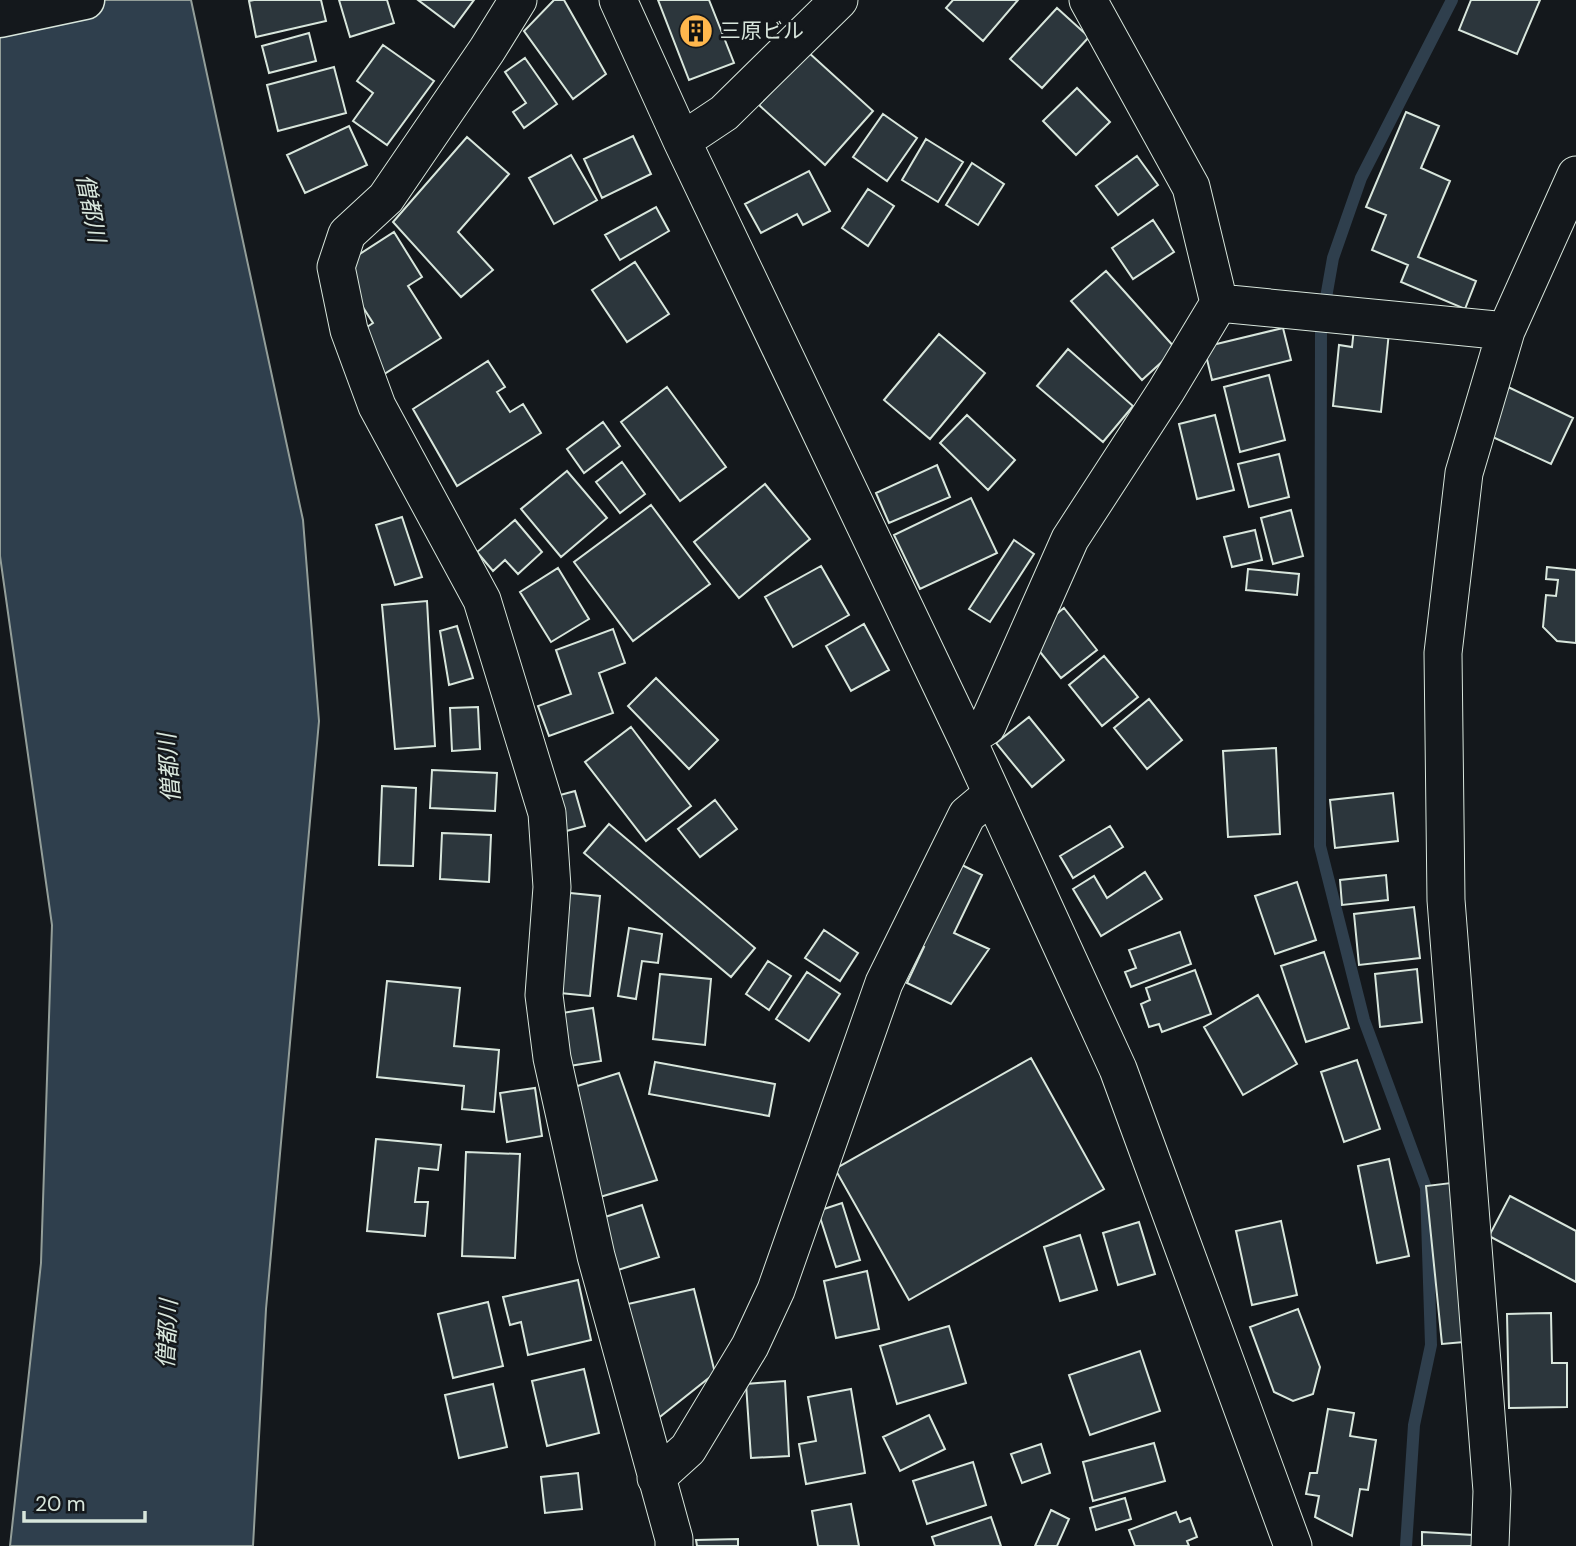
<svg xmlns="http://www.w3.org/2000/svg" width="1576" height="1546" font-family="'DM Sans','Noto Sans JP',sans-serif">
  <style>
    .water { fill: #2f3f4d; stroke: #939e99; stroke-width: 2 }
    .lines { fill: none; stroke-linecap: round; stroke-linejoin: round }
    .stream { stroke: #2f3f4d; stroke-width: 12 }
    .building { fill: #2c363c; stroke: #d8e6dc; stroke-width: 2 }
    .street-casing { stroke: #d8e6dc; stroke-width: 39 }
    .secondary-casing { stroke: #d8e6dc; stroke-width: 41 }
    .street { stroke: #14181c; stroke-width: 37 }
    .secondary { stroke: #14181c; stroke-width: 38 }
    .labels { text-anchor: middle; stroke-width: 5; stroke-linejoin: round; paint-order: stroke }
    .poi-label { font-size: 21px; fill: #d8e6dc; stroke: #14181c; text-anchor: start }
    .water-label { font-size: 23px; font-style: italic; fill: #d8e6dc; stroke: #14181c }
  </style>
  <rect width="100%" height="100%" fill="#14181c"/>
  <path class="water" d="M 0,0 L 191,0 L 303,520 L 319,721 L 266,1309 L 253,1546 L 10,1546 L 41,1263 L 52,925 L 0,556 Z"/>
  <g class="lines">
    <path class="stream" d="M 1406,1546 L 1414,1425 L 1431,1345 L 1426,1188 L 1364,1020 L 1320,846 L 1321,326 L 1333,258 L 1361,178 L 1452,0"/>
  </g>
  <path class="building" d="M 254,0 L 321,0 L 326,21 L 256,37 L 249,1 Z
    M 339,0 L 387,0 L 394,23 L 350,37 Z
    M 418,0 L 474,0 L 454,27 Z
    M 554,0 L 564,0 L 606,74 L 573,99 L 524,31 Z
    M 658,0 L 709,0 L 734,63 L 689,80 Z
    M 953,0 L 1018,0 L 983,41 L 946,8 Z
    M 1471,0 L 1540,0 L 1517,54 L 1459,30 Z
    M 1057,8 L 1089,37 L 1042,88 L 1010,59 Z
    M 309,33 L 316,61 L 269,73 L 262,46 Z
    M 383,45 L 434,81 L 387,145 L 353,121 L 373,93 L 357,81 Z
    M 808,52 L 873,111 L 825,165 L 759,105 Z
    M 525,58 L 557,104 L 524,128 L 513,112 L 526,103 L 505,72 Z
    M 334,67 L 346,113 L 278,131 L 267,85 Z
    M 1077,88 L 1110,122 L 1076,155 L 1043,121 Z
    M 1406,112 L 1439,126 L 1421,168 L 1450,181 L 1418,257 L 1476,281 L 1465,309 L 1401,282 L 1408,265 L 1372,250 L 1386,215 L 1366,207 Z
    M 883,114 L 917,138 L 887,181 L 853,157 Z
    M 349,126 L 367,165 L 305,193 L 287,155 Z
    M 633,136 L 651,174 L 602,198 L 584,159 Z
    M 467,137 L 509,174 L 458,232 L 493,270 L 461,297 L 393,222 Z
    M 926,139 L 963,162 L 938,202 L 902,180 Z
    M 571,155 L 597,200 L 554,224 L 529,178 Z
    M 1137,156 L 1158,185 L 1118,215 L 1096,186 Z
    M 972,163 L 1004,184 L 978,225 L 946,205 Z
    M 809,171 L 830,211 L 803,225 L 797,214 L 761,233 L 745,204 Z
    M 868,189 L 894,206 L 868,246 L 842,228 Z
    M 656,207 L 669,231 L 620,260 L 605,235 Z
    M 1153,220 L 1174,252 L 1133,279 L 1112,248 Z
    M 394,232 L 422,277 L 408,286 L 441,338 L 381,376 L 355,335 L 373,323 L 338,268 Z
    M 635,262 L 669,314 L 627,342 L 592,290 Z
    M 1106,271 L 1176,349 L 1142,380 L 1071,301 Z
    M 1283,328 L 1291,360 L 1212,380 L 1204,347 Z
    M 1354,328 L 1389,332 L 1381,412 L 1333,406 L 1339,345 L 1352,347 Z
    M 939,334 L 985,373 L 930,439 L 884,400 Z
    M 1068,349 L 1133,406 L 1103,442 L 1037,386 Z
    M 488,361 L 505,387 L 497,392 L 510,412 L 523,404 L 541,433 L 457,486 L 413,409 Z
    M 1269,375 L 1285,440 L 1240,452 L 1224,387 Z
    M 1506,386 L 1573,418 L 1551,464 L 1484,433 Z
    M 667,387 L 726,467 L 680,501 L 621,422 Z
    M 967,415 L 1015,460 L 988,490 L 940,443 Z
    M 1215,415 L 1234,490 L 1197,499 L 1179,424 Z
    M 603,422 L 620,446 L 584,473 L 567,449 Z
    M 1279,454 L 1289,497 L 1249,507 L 1238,464 Z
    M 622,462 L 645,494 L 620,513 L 596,482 Z
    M 937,465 L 950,497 L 889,523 L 876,493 Z
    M 567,471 L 607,518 L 561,557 L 521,509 Z
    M 765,484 L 810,539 L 739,598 L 694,542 Z
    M 971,498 L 997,553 L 920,589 L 894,535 Z
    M 651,505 L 710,584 L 633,641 L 574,562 Z
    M 1291,510 L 1303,556 L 1273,564 L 1261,518 Z
    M 402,517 L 422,577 L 395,585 L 376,525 Z
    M 515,520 L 542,552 L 518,574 L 505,560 L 493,571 L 477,552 Z
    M 1255,530 L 1262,560 L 1232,567 L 1224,537 Z
    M 1014,540 L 1034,554 L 990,622 L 969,609 Z
    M 821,566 L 849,615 L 793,647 L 765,597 Z
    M 1547,567 L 1576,570 L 1576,643 L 1557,641 L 1543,627 L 1546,595 L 1556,596 L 1558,580 L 1546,579 Z
    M 558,568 L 589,619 L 551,642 L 520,592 Z
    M 1248,569 L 1299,574 L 1297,595 L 1246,590 Z
    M 427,601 L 435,746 L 395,749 L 382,605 Z
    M 1064,608 L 1097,650 L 1061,678 L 1028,637 Z
    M 864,624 L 889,670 L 851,691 L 826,646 Z
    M 457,626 L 473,678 L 449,685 L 440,631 Z
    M 613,629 L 625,663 L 599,673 L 613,713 L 549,736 L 538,706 L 571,694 L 556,650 Z
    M 1104,656 L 1138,697 L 1102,726 L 1069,685 Z
    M 656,678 L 718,740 L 689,769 L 628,706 Z
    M 1149,699 L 1182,740 L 1147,769 L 1114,728 Z
    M 478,707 L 480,749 L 452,751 L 450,708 Z
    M 1029,717 L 1064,760 L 1032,787 L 996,743 Z
    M 631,727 L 691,806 L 646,841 L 585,762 Z
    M 1276,748 L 1280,834 L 1228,837 L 1223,751 Z
    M 432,770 L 497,773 L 495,811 L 430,808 Z
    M 382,786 L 416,788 L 413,866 L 379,865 Z
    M 575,791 L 585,826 L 559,833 L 549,798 Z
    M 1393,793 L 1398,841 L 1335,848 L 1330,800 Z
    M 715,800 L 737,829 L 700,857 L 678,829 Z
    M 609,824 L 755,948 L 731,977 L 584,853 Z
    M 1110,826 L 1123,847 L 1073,878 L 1060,856 Z
    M 442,833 L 491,835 L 489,882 L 440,879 Z
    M 950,859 L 982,875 L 954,933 L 989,949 L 951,1004 L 907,983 L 924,947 L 910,939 Z
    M 1145,872 L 1162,899 L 1101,936 L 1073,889 L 1094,876 L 1107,898 Z
    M 1386,875 L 1388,900 L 1342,905 L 1340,880 Z
    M 1297,882 L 1316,940 L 1275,954 L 1255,896 Z
    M 560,892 L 600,896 L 590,996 L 550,992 Z
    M 1414,907 L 1420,958 L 1359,965 L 1354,914 Z
    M 629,928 L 662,934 L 658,963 L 642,961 L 636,999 L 618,996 Z
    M 824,930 L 858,953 L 840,981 L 805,958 Z
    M 1180,932 L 1191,964 L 1131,987 L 1125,972 L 1136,968 L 1129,950 Z
    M 1324,952 L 1349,1028 L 1306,1042 L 1281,966 Z
    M 768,961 L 791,976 L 769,1010 L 746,994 Z
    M 1417,969 L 1422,1022 L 1380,1027 L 1375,974 Z
    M 1195,970 L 1211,1014 L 1162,1032 L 1159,1024 L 1149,1027 L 1141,1004 L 1150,1000 L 1146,988 Z
    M 807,972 L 840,994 L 809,1041 L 776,1019 Z
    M 660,974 L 711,979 L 705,1045 L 653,1039 Z
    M 387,981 L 460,988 L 454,1046 L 499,1050 L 494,1112 L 462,1109 L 464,1086 L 377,1077 Z
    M 1258,995 L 1297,1064 L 1243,1095 L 1204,1027 Z
    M 593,1008 L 601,1061 L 563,1067 L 556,1014 Z
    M 1031,1058 L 1104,1189 L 909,1300 L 835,1169 Z
    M 1357,1060 L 1380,1129 L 1344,1142 L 1321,1072 Z
    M 655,1062 L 775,1084 L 769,1116 L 649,1094 Z
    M 619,1073 L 657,1180 L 600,1197 L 568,1089 Z
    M 535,1088 L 542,1136 L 507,1142 L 500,1093 Z
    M 376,1139 L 441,1145 L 438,1170 L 419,1168 L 415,1202 L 428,1202 L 425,1236 L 367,1231 Z
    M 466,1152 L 520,1154 L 515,1258 L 462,1256 Z
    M 1389,1159 L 1409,1256 L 1377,1263 L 1358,1166 Z
    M 1459,1182 L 1475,1341 L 1442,1344 L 1426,1186 Z
    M 1510,1196 L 1576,1231 L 1576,1282 L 1489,1236 Z
    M 842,1203 L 860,1260 L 836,1267 L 818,1211 Z
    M 642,1205 L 659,1257 L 618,1270 L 602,1218 Z
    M 1281,1221 L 1297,1295 L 1252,1305 L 1236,1231 Z
    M 1139,1222 L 1155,1274 L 1118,1285 L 1103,1233 Z
    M 1080,1235 L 1097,1290 L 1060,1301 L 1044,1247 Z
    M 867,1271 L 879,1329 L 836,1338 L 824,1281 Z
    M 578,1280 L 591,1340 L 528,1355 L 521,1322 L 510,1325 L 503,1297 Z
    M 694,1289 L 715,1373 L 656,1420 L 628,1304 Z
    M 488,1302 L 503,1366 L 453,1378 L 438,1314 Z
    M 1298,1309 L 1320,1367 L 1313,1394 L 1293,1401 L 1274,1392 L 1250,1327 Z
    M 1551,1313 L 1552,1363 L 1567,1363 L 1567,1407 L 1509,1408 L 1507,1314 Z
    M 949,1326 L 966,1383 L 897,1404 L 880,1346 Z
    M 1140,1351 L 1160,1411 L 1090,1435 L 1069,1375 Z
    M 584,1369 L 599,1433 L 547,1446 L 532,1381 Z
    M 785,1381 L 789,1456 L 751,1458 L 746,1384 Z
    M 493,1384 L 507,1447 L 459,1458 L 445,1395 Z
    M 851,1389 L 865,1473 L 806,1484 L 799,1444 L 816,1441 L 808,1397 Z
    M 1328,1409 L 1354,1413 L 1350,1436 L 1376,1440 L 1368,1490 L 1360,1489 L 1352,1536 L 1315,1517 L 1319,1496 L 1306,1494 L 1310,1473 L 1317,1473 Z
    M 929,1415 L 945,1449 L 900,1471 L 883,1437 Z
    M 1154,1443 L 1165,1481 L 1093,1501 L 1083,1462 Z
    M 1041,1444 L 1050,1473 L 1022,1483 L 1011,1454 Z
    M 973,1462 L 986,1505 L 927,1524 L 913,1481 Z
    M 578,1473 L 582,1509 L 545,1513 L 541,1477 Z
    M 1125,1498 L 1131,1519 L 1096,1530 L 1090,1508 Z
    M 851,1504 L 859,1546 L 818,1546 L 812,1511 Z
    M 1051,1510 L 1069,1519 L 1057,1546 L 1035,1546 Z
    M 1176,1512 L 1180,1522 L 1190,1518 L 1197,1537 L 1187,1541 L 1189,1546 L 1135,1546 L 1129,1530 Z
    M 991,1517 L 1001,1546 L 935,1546 L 932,1537 Z
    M 1422,1532 L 1473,1535 L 1472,1546 L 1422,1546 Z
    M 738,1539 L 738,1546 L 697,1546 L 696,1540 Z"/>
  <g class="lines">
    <g class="street-casing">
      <path id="street" d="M 518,0 L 487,50 L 386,198 L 347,234 L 336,267 L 349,330 L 377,406 L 482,600 L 547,813 L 552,887 L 544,995 L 552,1058 L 596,1256 L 674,1539 L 674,1546
        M 618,0 L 682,141 L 967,739 L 1118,1069 L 1293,1546
        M 682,141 L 724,113 L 839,0
        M 1219,303 L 1506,331
        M 967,739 L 987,726 L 1070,539 L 1166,391 L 1219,303 L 1191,187 L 1088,0
        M 656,1478 L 688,1449 L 750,1346 L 776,1290 L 884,983 L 967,815 L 992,794
        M 1490,1546 L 1492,1491 L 1446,900 L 1443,653 L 1464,473 L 1506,331 L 1576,175"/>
    </g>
    <g class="secondary-casing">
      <path id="secondary" d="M 0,18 L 85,0"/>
    </g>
    <use href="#street" class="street"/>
    <use href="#secondary" class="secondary"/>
  </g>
  <defs>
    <g id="building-disc" transform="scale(1.75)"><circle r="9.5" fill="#ffb74d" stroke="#14181c"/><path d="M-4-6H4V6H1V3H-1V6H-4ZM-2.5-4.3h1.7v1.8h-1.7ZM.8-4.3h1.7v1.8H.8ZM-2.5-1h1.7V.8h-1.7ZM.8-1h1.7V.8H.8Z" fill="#111"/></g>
  </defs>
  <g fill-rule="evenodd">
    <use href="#building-disc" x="696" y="31"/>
  </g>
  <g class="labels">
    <g class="poi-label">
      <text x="720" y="38">三原ビル</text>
    </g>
    <g class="water-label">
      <text transform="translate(91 208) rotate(79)" y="8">僧都川</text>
      <text transform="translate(169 768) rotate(-94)" y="8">僧都川</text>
      <text transform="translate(167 1334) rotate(-87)" y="8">僧都川</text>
    </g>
  </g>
  <path d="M24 1511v10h121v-10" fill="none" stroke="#d8e6dc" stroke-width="3.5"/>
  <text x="35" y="1511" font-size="21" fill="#d8e6dc" stroke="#14181c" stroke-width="5" paint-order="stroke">20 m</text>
</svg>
